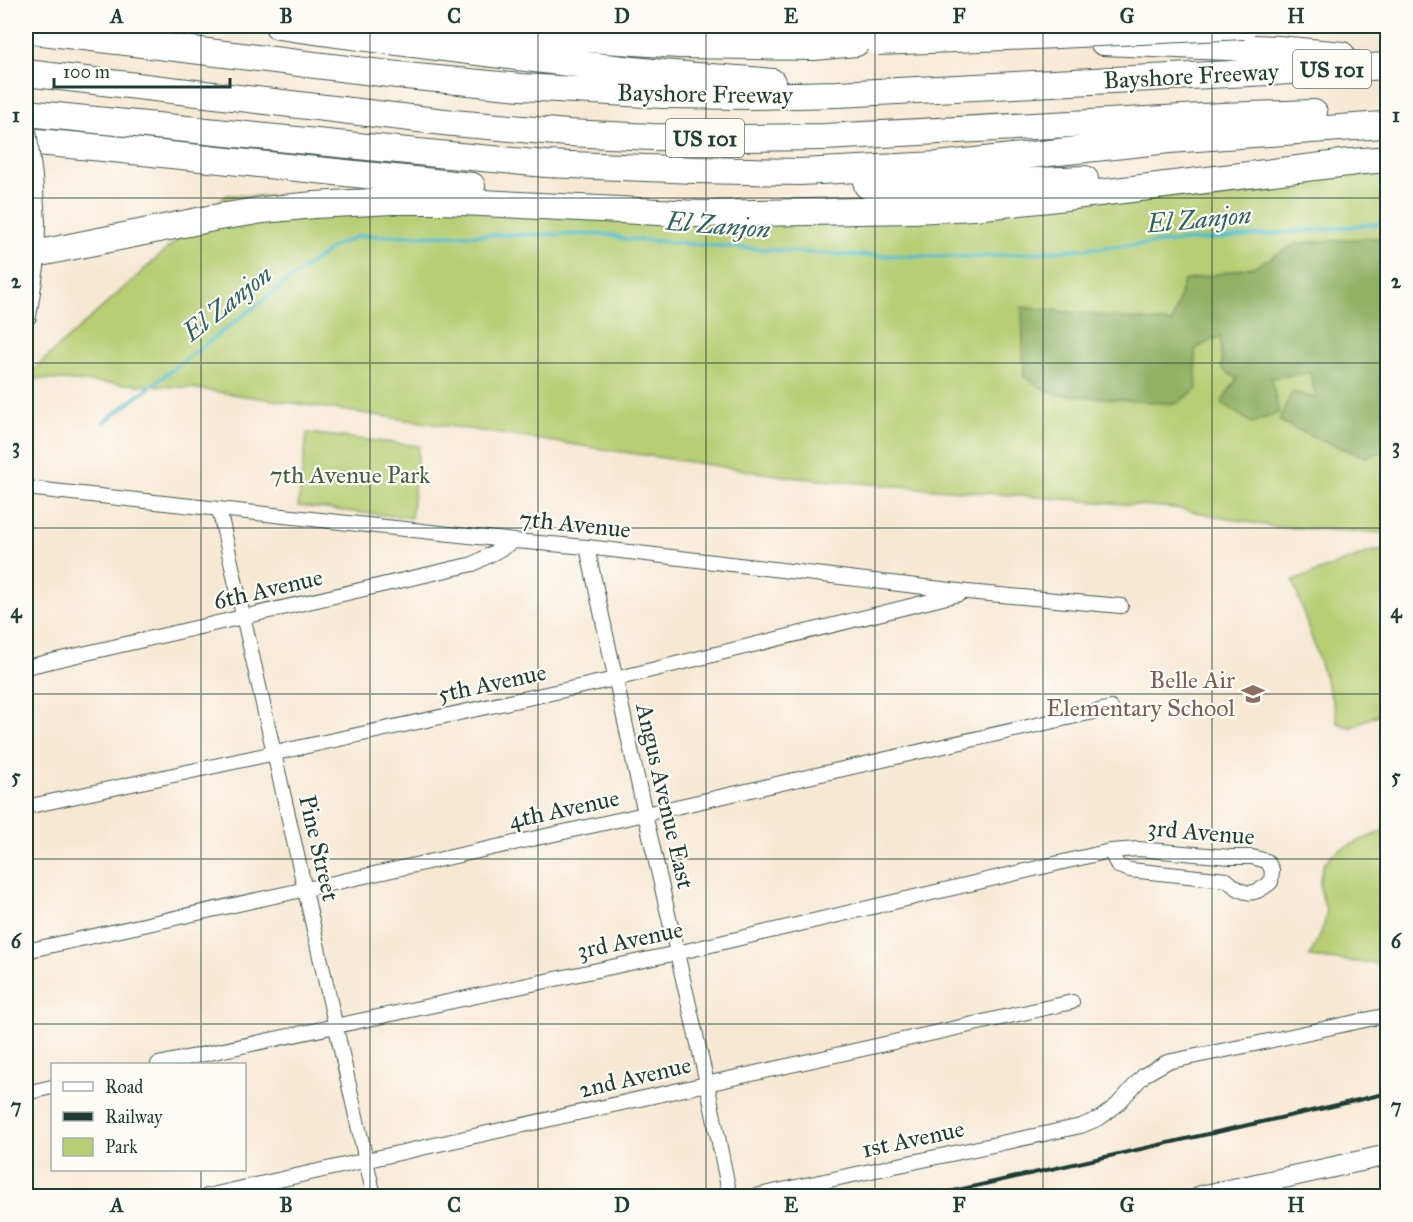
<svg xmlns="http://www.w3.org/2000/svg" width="1413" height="1222" font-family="'IM FELL Great Primer',serif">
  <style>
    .green { fill: #b7ce73; stroke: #6b8654; stroke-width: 1.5 }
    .forest { fill: #91b165; stroke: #58774c; stroke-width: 1.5 }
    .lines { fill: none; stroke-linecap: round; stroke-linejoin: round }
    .stream { stroke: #50bdca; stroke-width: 4 }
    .street-casing { stroke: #3f574c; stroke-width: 16 }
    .secondary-casing { stroke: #3f574c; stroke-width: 22 }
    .highway-casing { stroke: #3f574c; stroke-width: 28 }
    .street { stroke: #fff; stroke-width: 14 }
    .secondary { stroke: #fff; stroke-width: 20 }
    .highway { stroke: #fff; stroke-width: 26 }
    .rail { stroke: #1f3d34; stroke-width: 4 }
    .secondary-bridge-casing { stroke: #3f574c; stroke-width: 22; stroke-linecap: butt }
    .highway-bridge-casing { stroke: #3f574c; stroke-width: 28; stroke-linecap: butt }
    .secondary-bridge { stroke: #fff; stroke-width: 20 }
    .highway-bridge { stroke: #fff; stroke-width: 26 }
    .grid { fill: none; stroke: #1f3d34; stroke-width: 1.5; stroke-opacity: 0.55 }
    .labels { text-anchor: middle; stroke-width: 4.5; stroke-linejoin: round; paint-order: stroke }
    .shield { fill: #fdfcf7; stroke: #62766e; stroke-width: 1.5 }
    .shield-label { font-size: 22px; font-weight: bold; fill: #1f3d34 }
    .street-label { font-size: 24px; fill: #1f3d34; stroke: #fdfcf7 }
    .park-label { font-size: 24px; fill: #456144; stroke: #fdfcf7 }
    .education-label { font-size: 24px; fill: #785e54; stroke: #fdfcf7; text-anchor: end }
    .water-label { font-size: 26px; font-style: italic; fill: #2e6361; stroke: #fdfcf7 }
    .neatline { fill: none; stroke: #1f3d34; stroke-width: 2 }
    .grid-label { font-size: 20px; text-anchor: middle; font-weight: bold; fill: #1f3d34 }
  </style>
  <rect width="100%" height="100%" fill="#fdfcf7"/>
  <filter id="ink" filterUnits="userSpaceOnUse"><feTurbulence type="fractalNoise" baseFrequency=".0167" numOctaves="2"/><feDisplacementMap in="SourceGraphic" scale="12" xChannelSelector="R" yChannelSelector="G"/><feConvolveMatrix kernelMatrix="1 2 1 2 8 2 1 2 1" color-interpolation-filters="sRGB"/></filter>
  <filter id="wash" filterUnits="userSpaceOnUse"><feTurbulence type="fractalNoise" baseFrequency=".008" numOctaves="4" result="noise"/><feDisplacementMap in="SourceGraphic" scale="24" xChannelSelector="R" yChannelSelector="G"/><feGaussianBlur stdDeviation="1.35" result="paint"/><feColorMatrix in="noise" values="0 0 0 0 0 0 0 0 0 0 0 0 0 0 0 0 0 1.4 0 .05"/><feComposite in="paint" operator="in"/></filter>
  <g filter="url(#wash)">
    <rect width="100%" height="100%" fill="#f7e8d3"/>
    <path class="green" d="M 1387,174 L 1387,533 L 1275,527 L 1174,508 L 798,478 L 191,388 L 26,378 L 26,376 L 227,195 L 406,202 L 727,210 Z
      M 307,433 L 419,446 L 411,518 L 298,506 Z
      M 1372,551 L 1387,551 L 1387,711 L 1365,720 L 1351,728 L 1337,723 L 1336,712 L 1293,581 Z
      M 1387,829 L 1387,965 L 1309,957 C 1315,944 1325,929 1326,914 C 1326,903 1319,893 1320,882 C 1320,857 1337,850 1357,842 C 1367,838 1377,833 1387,829 Z"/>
    <path class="forest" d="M 1387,237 L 1387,450 L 1366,457 L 1317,439 L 1279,421 L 1292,392 L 1316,398 L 1310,373 L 1271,378 L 1279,413 L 1252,423 L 1221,403 L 1237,379 L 1222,369 L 1221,336 L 1195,349 L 1197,389 L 1176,404 L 1063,395 L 1045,390 L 1024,376 L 1022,307 L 1172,323 L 1184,281 L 1256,266 L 1297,243 Z"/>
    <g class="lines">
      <path class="stream" d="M 104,422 L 334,246 L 359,236 L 597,234 L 612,235 L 625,239 L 844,255 L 977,257 L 1239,237 L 1388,223"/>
    </g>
  </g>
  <g filter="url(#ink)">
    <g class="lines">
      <g class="street-casing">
        <path id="street" d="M 26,488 L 515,541 L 587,547 L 967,592 L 1121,606
          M 219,509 L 374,1196
          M 587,547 L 645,814 L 707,1083 L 728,1187 L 728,1196
          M 26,667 L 473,564 L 515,541
          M 26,807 L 615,679 L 959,594
          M 26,951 L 645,814 L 1111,708
          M 158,1064 L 677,953 L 1110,851 L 1138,849 L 1230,857 L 1252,857 L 1267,861 L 1272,870 L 1271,882 C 1253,897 1244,896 1227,880 L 1130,870 L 1118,866 L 1110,851
          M 26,1093 L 52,1087
          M 207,1196 L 1072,1002
          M 755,1196 L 1081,1126 L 1100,1118 L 1117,1105 L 1144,1075 L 1167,1062 L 1250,1045 L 1388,1015"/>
      </g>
      <g class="secondary-casing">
        <path id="secondary" d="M 26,316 L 34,267 L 35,223
          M 1201,1196 L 1388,1155"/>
      </g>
      <g class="highway-casing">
        <path id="highway" d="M 278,26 C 406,44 534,60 663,73 C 699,77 736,78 772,82
          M 397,26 L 679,45 L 814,47 L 856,43
          M 769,26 L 905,33
          M 26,30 L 406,76 L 521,87 L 664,95 L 751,96 L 838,94 L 1388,66
          M 1103,42 L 1278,49 L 1342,55
          M 26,73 L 453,123 L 568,133 L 653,137 L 740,138 L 825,137 L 1221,116 L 1314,113
          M 26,113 L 438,154 L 546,164 L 696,170 L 800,172 L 938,165 L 1169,140 L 1383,125 L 1388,123
          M 26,141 L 103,148 L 472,186
          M 1340,163 L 1388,159
          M 867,185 L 940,185 L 1085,179
          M 26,254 L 35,254 L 213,218 L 263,210 L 314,205 L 392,201 L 442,201 L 698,214 L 912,210 L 974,207 L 1049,199 L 1356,162"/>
      </g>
      <use href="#street" class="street"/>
      <use href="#secondary" class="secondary"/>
      <use href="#highway" class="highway"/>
      <path class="rail" d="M 931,1196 L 1320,1109 L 1388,1093"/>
      <g class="secondary-bridge-casing">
        <path id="secondary-bridge" d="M 26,131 L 32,177 L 35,223"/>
      </g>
      <g class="highway-bridge-casing">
        <path id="highway-bridge" d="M 878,42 L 1058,35 L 1244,26"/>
      </g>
      <use href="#secondary-bridge" class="secondary-bridge"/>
      <use href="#highway-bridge" class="highway-bridge"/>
    </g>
  </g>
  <path class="grid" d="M 201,26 L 201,1064M 370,26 L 370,1196M 538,26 L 538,1196M 706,26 L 706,1196M 875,26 L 875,1196M 1043,26 L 1043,1196M 1212,26 L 1212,1196M 26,198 L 1388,198M 26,363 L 1388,363M 26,528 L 1388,528M 26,694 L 1388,694M 26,859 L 1388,859M 26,1024 L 1388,1024M 201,1170 L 201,1196"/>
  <defs>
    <g id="school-bare" transform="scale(1.8)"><path d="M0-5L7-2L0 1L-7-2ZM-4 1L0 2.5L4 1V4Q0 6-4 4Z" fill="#8d6e63" stroke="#fdfcf7" stroke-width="2.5" paint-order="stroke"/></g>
  </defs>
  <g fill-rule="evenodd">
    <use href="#school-bare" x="1253" y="694"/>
  </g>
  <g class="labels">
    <g class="shield">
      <rect x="1293" y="50" width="78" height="38" rx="4.5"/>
      <rect x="666" y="119" width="78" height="38" rx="4.5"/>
    </g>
    <g class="shield-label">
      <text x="1332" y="77">US 101</text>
      <text x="705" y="146">US 101</text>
    </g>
    <g class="street-label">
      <text transform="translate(1191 76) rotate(-3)" y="8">Bayshore Freeway</text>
      <text transform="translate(705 94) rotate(1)" y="8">Bayshore Freeway</text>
      <text transform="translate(575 524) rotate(6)" y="8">7th Avenue</text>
      <text transform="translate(268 589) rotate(-13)" y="8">6th Avenue</text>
      <text transform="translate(492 683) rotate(-12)" y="8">5th Avenue</text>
      <text transform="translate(665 796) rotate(77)" y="8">Angus Avenue East</text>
      <text transform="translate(564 809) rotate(-12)" y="8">4th Avenue</text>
      <text transform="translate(1201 832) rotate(5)" y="8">3rd Avenue</text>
      <text transform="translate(319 848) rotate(77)" y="8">Pine Street</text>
      <text transform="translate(630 940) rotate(-12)" y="8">3rd Avenue</text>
      <text transform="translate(635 1077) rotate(-13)" y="8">2nd Avenue</text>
      <text transform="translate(913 1139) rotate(-12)" y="8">1st Avenue</text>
    </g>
    <g class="park-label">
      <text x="350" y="483">7th Avenue Park</text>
    </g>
    <g class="education-label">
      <text x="1235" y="688">Belle Air<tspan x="1235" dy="28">Elementary School</tspan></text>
    </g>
    <g class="water-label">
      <text transform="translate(1199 219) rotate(-5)" y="9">El Zanjon</text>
      <text transform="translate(718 225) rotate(5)" y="9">El Zanjon</text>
      <text transform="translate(227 303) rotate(-38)" y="9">El Zanjon</text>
    </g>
  </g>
  <rect width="1413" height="1222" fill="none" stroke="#fdfcf7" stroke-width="66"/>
  <rect x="51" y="1063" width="195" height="108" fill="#fdfcf7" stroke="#a4b0a9" stroke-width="1.5"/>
  <rect x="63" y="1082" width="30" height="9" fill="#ffffff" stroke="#a4b0a9" stroke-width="1.5"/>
  <text x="105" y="1093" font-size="18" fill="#1f3d34">Road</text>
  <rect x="63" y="1112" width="30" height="9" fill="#1f3d34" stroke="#a4b0a9" stroke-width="1.5"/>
  <text x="105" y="1123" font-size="18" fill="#1f3d34">Railway</text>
  <rect x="63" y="1138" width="30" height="18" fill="#b7ce73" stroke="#a4b0a9" stroke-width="1.5"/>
  <text x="105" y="1153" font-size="18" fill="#1f3d34">Park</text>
  <path d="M54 78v9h176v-9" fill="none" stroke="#1f3d34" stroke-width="3"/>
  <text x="63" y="78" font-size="18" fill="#1f3d34" stroke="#fdfcf7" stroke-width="4.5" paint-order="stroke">100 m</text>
  <rect x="33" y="33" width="1347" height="1156" class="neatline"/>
  <g class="grid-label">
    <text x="117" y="23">A</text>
    <text x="286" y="23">B</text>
    <text x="454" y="23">C</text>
    <text x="622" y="23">D</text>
    <text x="791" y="23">E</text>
    <text x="959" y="23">F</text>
    <text x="1127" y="23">G</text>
    <text x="1296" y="23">H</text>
    <text x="16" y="122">1</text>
    <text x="1396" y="122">1</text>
    <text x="16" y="288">2</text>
    <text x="1396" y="288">2</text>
    <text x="16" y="453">3</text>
    <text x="1396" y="453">3</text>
    <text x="16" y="618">4</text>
    <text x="1396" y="618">4</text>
    <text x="16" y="783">5</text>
    <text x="1396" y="783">5</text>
    <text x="16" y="948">6</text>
    <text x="1396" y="948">6</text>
    <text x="16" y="1113">7</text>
    <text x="1396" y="1113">7</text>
    <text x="117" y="1212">A</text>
    <text x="286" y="1212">B</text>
    <text x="454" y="1212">C</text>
    <text x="622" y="1212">D</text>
    <text x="791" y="1212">E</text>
    <text x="959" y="1212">F</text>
    <text x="1127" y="1212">G</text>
    <text x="1296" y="1212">H</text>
  </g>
</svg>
